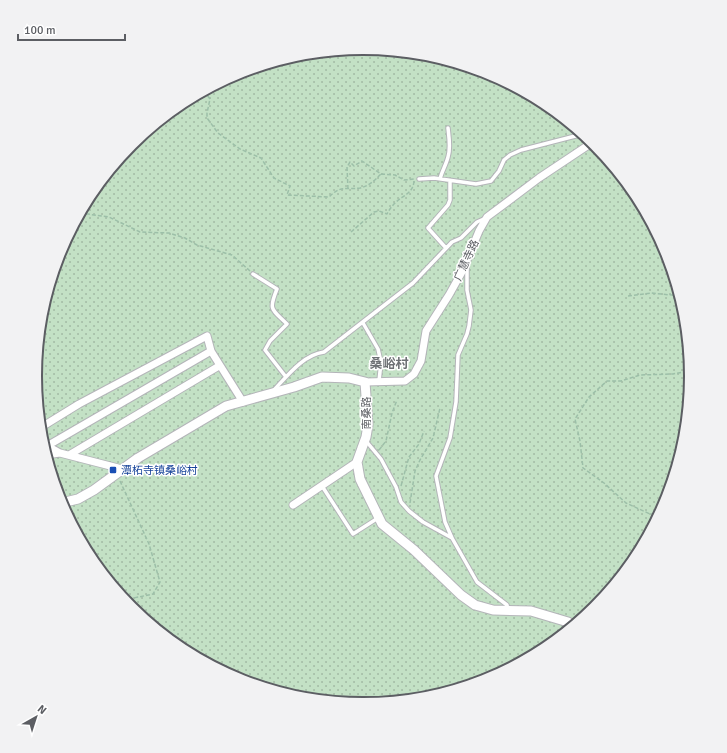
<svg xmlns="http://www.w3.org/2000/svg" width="727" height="753" font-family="Signika,'Noto Sans SC',sans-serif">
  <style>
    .park { fill: url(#park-dots) }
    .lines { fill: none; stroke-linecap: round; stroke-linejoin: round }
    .service-casing { stroke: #b4b5b9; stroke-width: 5.5 }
    .minor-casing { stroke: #b4b5b9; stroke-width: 9 }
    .tertiary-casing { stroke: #b4b5b9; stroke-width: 11 }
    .path { stroke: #9cbfa8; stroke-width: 1.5; stroke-dasharray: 4 2; stroke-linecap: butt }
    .service { stroke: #fff; stroke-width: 3.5 }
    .minor { stroke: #fff; stroke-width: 7 }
    .tertiary { stroke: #fff; stroke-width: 9 }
    .transit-dot { fill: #1a4fb4; stroke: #fff; stroke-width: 1.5 }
    .labels { text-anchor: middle; stroke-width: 3; stroke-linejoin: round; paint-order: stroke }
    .street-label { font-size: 11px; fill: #5c5e63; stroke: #fff }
    .transit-label { font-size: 11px; fill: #164399; stroke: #fff; text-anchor: start }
    .quarter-label { font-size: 13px; font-weight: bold; fill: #6d7074; stroke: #fff }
    .rim { fill: none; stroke: #5c5e63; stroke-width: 2 }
  </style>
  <defs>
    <pattern id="park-dots" width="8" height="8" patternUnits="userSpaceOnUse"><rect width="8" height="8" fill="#c3e1c5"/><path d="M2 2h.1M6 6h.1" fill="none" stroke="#a2baa4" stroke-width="1.8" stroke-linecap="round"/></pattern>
  </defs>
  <rect width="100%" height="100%" fill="#edebe4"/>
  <path class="park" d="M37 377a327 327 0 1 1 654 0a327 327 0 1 1-654 0Z"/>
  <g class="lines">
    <g class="service-casing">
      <path id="service" d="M 419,179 L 434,178 L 476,184 L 491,181 L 499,171 L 504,160 L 510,155 L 521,150 L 583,134
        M 440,179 C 442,171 446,165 448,157 C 451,148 449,138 448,128
        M 446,248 L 428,228 L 448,205 L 450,200 L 450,181
        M 467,265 L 467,290 L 471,310 L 469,326 L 467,334 L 458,355 L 456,402 L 450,438 L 436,476 L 445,522 L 452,538 L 477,582 L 507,605 L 508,610
        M 253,274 L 277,289 C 268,311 272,309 287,324 L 270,341 L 265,350 L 286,377
        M 363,323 L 378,349 L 381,362 L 379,381
        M 274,390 C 288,375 303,355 324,352 L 413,283 L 452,242 L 461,238 L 477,222 L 486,218
        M 366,441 L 381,459 L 396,487 L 401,502 L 409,511 L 423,522 L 452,538
        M 322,486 L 353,534 L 378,518"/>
    </g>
    <g class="minor-casing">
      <path id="minor" d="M 61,250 L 63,251
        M 365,382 L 405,381 L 414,374 L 421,361 L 426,331 L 449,295 L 463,270 L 479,231 L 487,217 L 539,178 L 593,142
        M 40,428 L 79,404 L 207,336 L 211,351 L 243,402
        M 42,443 L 60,453 L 122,469
        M 47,446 L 211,351
        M 46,455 L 60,453
        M 69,455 L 219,366
        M 293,505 L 357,462"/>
    </g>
    <g class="tertiary-casing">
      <path id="tertiary" d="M 61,503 L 78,499 L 94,490 L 138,458 L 226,406 L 294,387 L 322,377 L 349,378 L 365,382 L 368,425 L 366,437 L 357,462 L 360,479 L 382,524 L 414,550 L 461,595 L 475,605 L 493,610 L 531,611 L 568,622 L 573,627"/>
    </g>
    <path class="path" d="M 204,91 L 210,99 L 207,113 L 207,118 L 218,133 L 240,149 L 261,158 L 274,178 L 290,186 L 287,195 L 329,197 C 341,185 345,190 360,188 C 369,186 375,180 381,174
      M 348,189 L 347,167 L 350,162 L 354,166 L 362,161 L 381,174 L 395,175 L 404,180 L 415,179
      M 80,213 L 109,217 L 140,232 L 169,233 L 185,238 L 197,245 L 232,255 L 250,271
      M 351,232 L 374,212 L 379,211 L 387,214 C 389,210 392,206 395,203 C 403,195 413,194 414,181
      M 628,296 L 651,293 L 681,296
      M 379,450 L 386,441 L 392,413 L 397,400
      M 120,481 L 149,544 L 160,582 L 153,594 L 124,600
      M 401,486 L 407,464 L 409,457 L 419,444 L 424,431
      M 410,503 L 415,471 L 420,460 L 433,438 L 440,408
      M 661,513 L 650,514 L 626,503 L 604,483 L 583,468 L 580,441 L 575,419 L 589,397 L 607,381 L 621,381 L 640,375 L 673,374 L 689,371 L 692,373"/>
    <use href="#service" class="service"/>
    <use href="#minor" class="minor"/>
    <use href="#tertiary" class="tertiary"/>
  </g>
  <rect class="transit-dot" x="109" y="466" width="8" height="8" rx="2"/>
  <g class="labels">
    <g class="street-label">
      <text transform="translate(466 260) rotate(-65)" y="4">广慧寺路</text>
      <text transform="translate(366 413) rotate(-90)" y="4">南桑路</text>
    </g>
    <g class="transit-label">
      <text x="121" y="474">潭柘寺镇桑峪村</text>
    </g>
    <g class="quarter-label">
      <text x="389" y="368">桑峪村</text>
    </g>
  </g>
  <path d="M0 0H727V753H0ZM42 376a321 321 0 1 1 642 0a321 321 0 1 1-642 0Z" fill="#f2f2f3" fill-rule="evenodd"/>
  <path class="rim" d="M42 376a321 321 0 1 1 642 0a321 321 0 1 1-642 0Z"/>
  <g transform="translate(36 717) rotate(39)" stroke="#ffffff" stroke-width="3" paint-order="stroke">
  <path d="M0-3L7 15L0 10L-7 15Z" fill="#5c5e63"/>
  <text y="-6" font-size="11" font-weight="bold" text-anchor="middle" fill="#5c5e63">N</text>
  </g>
  <path d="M18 34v6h107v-6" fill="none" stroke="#5c5e63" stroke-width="2"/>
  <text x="24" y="34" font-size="12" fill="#5c5e63" stroke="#ffffff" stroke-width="3" paint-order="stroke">100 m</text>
</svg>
